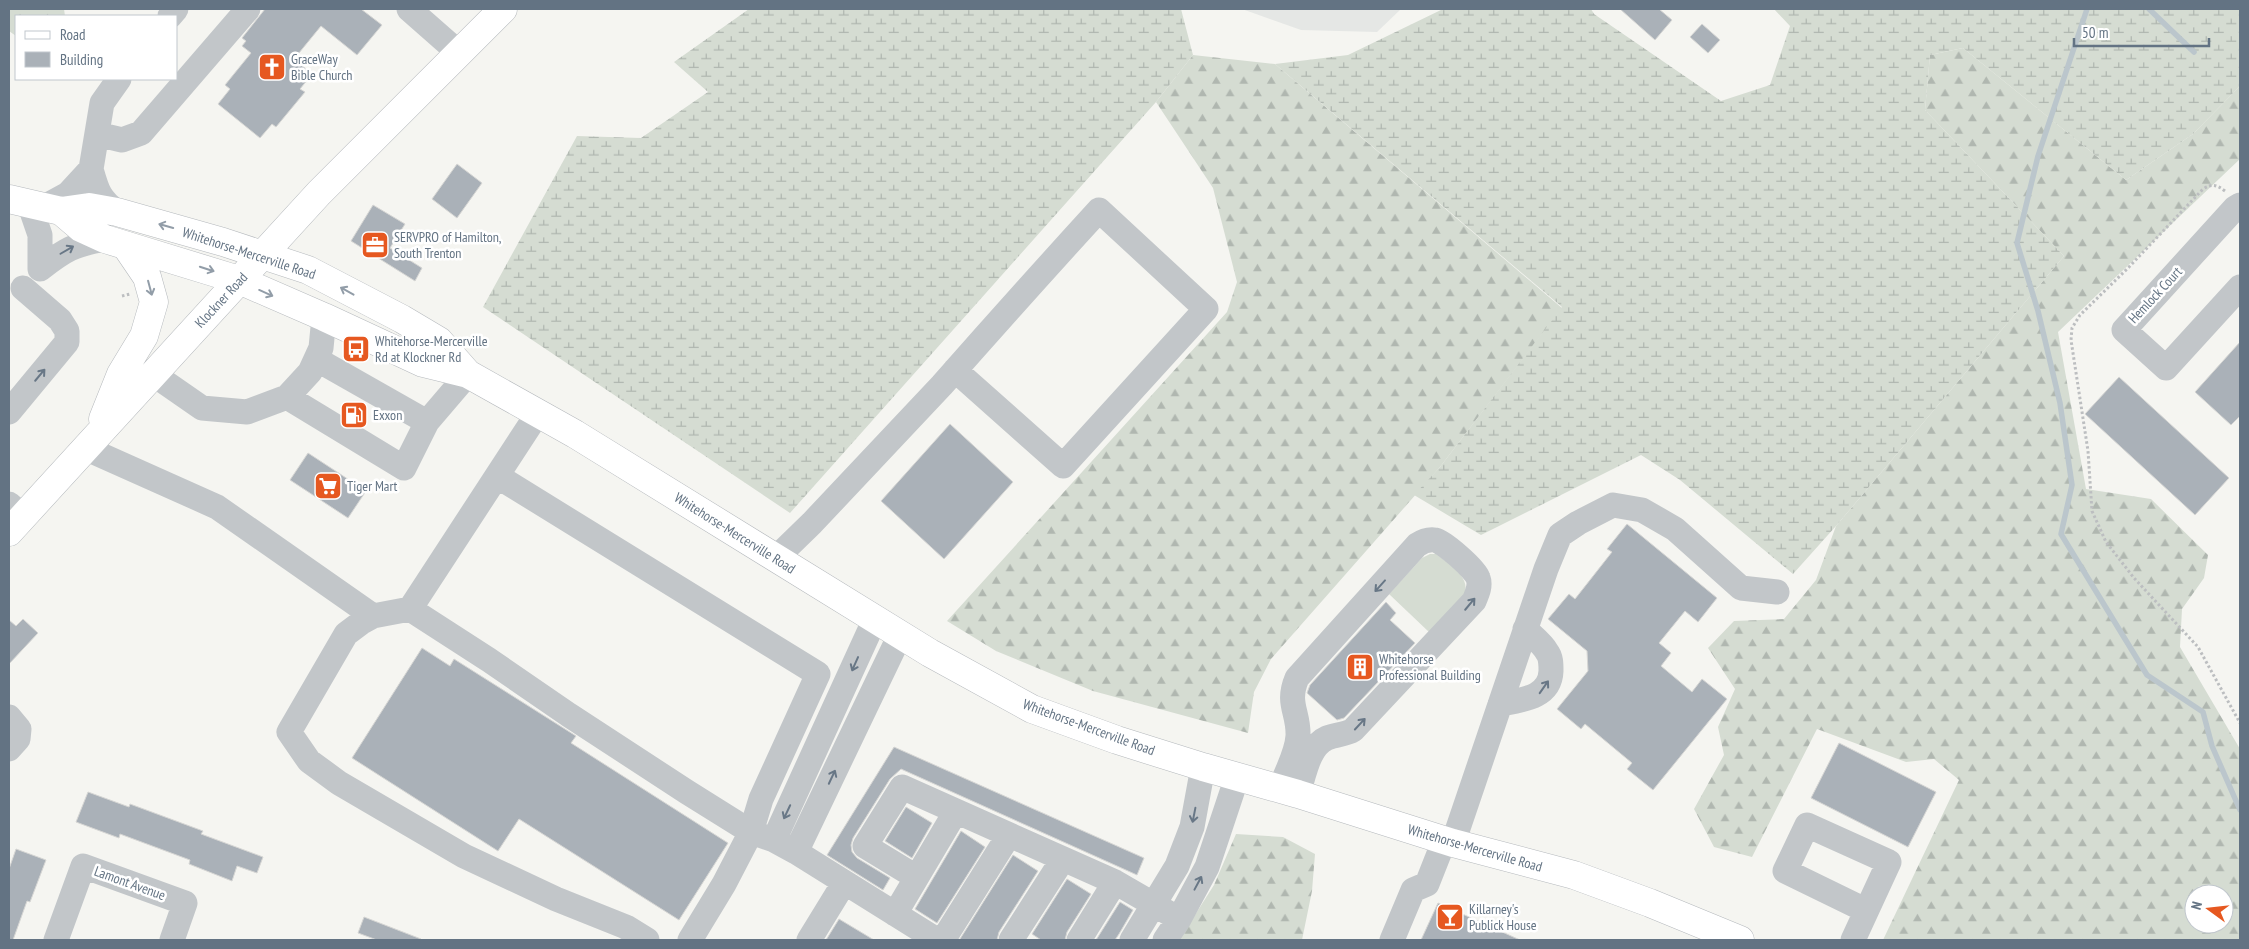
<svg xmlns="http://www.w3.org/2000/svg" width="2249" height="949" font-family="'PT Sans Narrow',sans-serif">
  <style>
    .built { fill: #e5e7e5 }
    .grass { fill: #d5dcd2 }
    .forest { fill: url(#forest-firs); fill-rule: evenodd }
    .wetland { fill: url(#wetland-marsh) }
    .lines { fill: none; stroke-linecap: round; stroke-linejoin: round }
    .stream { stroke: #bbc6cc; stroke-width: 5.5 }
    .building { fill: #aab1b8; stroke: #d6d6d4 }
    .major-casing { stroke: #b5b9bd; stroke-width: 29 }
    .path { stroke: #bcbec0; stroke-width: 3; stroke-dasharray: 2.5 2.5; stroke-linecap: butt }
    .minor { stroke: #c2c6c9; stroke-width: 25 }
    .major { stroke: #fff; stroke-width: 28 }
    .oneway { stroke: #929da8 }
    .oneway2 { stroke: #687786 }
    .labels { text-anchor: middle; stroke-width: 5; stroke-linejoin: round; paint-order: stroke }
    .poi-label { font-size: 14px; fill: #637383; stroke: #fff; text-anchor: start }
    .street-label { font-size: 14px; fill: #637383; stroke: #fff }
  </style>
  <defs>
    <pattern id="forest-firs" width="22" height="20" patternUnits="userSpaceOnUse" patternTransform="scale(1.25)"><rect width="22" height="20" fill="#d5dcd2"/><path d="M5 1l3.5 6h-7zM16 11l3.5 6h-7z" fill="#b0b7b0"/></pattern>
    <pattern id="wetland-marsh" width="20" height="14" patternUnits="userSpaceOnUse" patternTransform="scale(1.25)"><rect width="20" height="14" fill="#d5dcd2"/><path d="M1 5h8M5 5V1M11 12h8M15 12V8" fill="none" stroke="#b0b7b0"/></pattern>
  </defs>
  <rect width="100%" height="100%" fill="#f5f5f1"/>
  <path class="built" d="M 1242,9 L 1401,9 L 1377,32 L 1301,30 Z"/>
  <path class="grass" d="M 1430,554 L 1436,554 C 1449,564 1470,576 1465,594 L 1429,632 L 1389,594 L 1422,558 Z"/>
  <path class="forest" d="M 9,9 L 64,9 L 65,16 L 16,16 L 16,36 L 9,31 Z
    M 1963,48 L 2126,180 L 2193,134 L 2240,86 L 2240,159 L 2058,332 L 2086,489 L 2151,499 L 2208,555 L 2204,578 L 2182,609 L 2180,647 L 2240,749 L 2240,940 L 1883,940 L 1959,780 L 1934,759 L 1906,762 L 1817,729 L 1752,857 L 1714,847 L 1694,809 L 1724,755 L 1718,727 L 1735,689 L 1708,648 L 1734,621 L 1784,619 L 1816,580 L 1836,526 L 2064,256 L 1925,110 L 1930,55 ZM 2194,894 L 2224,894 L 2224,924 L 2194,924 Z
    M 1193,55 L 1275,64 L 1562,308 L 1440,467 L 1271,659 L 1254,692 L 1248,733 L 1093,691 L 996,651 L 947,621 L 1227,312 L 1237,282 L 1213,188 L 1156,102 Z
    M 1236,834 L 1283,837 L 1315,854 L 1312,891 L 1302,940 L 1179,940 L 1214,885 Z"/>
  <path class="wetland" d="M 749,9 L 1181,9 L 1193,55 L 1156,102 L 790,513 L 483,307 L 577,136 L 641,138 L 708,92 L 674,62 Z
    M 1443,9 L 1591,9 L 1594,14 L 1721,101 L 1770,85 L 1790,26 L 1774,9 L 2240,9 L 2240,86 L 2193,134 L 2126,180 L 1963,48 L 1930,55 L 1925,110 L 2064,256 L 1836,526 L 1793,574 L 1680,480 L 1641,455 L 1481,535 L 1414,495 L 1440,467 L 1562,307 L 1275,64 L 1348,55 Z"/>
  <g class="lines">
    <path class="stream" d="M 2087,9 L 2038,156 L 2017,243 L 2038,311 L 2060,403 L 2072,485 L 2061,534 L 2147,675 L 2203,712 L 2212,746 L 2240,810
      M 2149,9 L 2194,52"/>
  </g>
  <path class="building" d="M 265,9 L 361,9 L 382,25 L 357,55 L 321,26 L 294,59 L 312,74 L 300,89 L 305,92 L 276,127 L 272,124 L 260,138 L 218,104 L 230,89 L 225,85 L 251,53 L 242,46 L 246,41 L 242,38 Z
    M 1620,9 L 1659,9 L 1672,20 L 1655,40 Z
    M 1702,24 L 1720,40 L 1708,53 L 1690,37 Z
    M 457,164 L 482,183 L 457,218 L 432,199 Z
    M 373,205 L 405,224 L 390,248 L 422,268 L 415,281 L 351,241 Z
    M 2240,342 L 2240,416 L 2231,425 L 2195,392 Z
    M 2119,377 L 2229,478 L 2195,515 L 2085,414 Z
    M 950,424 L 1013,482 L 944,559 L 881,501 Z
    M 308,453 L 366,491 L 348,518 L 290,480 Z
    M 1627,524 L 1717,598 L 1698,622 L 1685,611 L 1659,643 L 1671,653 L 1661,666 L 1692,692 L 1702,679 L 1727,699 L 1653,790 L 1627,769 L 1632,763 L 1585,724 L 1581,729 L 1557,709 L 1588,671 L 1587,651 L 1548,619 L 1569,594 L 1575,599 L 1612,552 L 1607,549 Z
    M 1386,602 L 1396,613 L 1390,620 L 1415,643 L 1344,718 L 1337,720 L 1307,693 L 1310,685 Z
    M 23,619 L 38,633 L 9,664 L 9,620 L 16,626 Z
    M 422,648 L 450,666 L 454,659 L 576,736 L 571,743 L 728,843 L 679,920 L 519,819 L 498,851 L 352,758 Z
    M 1839,743 L 1936,792 L 1908,847 L 1811,798 Z
    M 894,747 L 1144,858 L 1137,875 L 901,769 L 890,779 L 853,838 L 851,845 L 852,852 L 857,858 L 890,878 L 883,890 L 827,855 Z
    M 88,792 L 129,807 L 130,804 L 203,831 L 201,834 L 263,857 L 257,873 L 237,866 L 232,881 L 189,864 L 190,860 L 120,834 L 119,838 L 76,822 Z
    M 906,807 L 932,823 L 912,858 L 885,841 Z
    M 961,831 L 985,847 L 937,923 L 915,909 Z
    M 16,849 L 46,860 L 30,902 L 27,901 L 13,940 L 9,940 L 9,869 Z
    M 1013,855 L 1038,871 L 999,932 L 997,940 L 962,940 L 960,939 Z
    M 1067,879 L 1091,894 L 1067,932 L 1065,940 L 1041,940 L 1032,934 Z
    M 1120,902 L 1133,910 L 1119,934 L 1115,940 L 1096,940 Z
    M 1438,903 L 1520,940 L 1421,940 Z
    M 364,917 L 421,939 L 421,940 L 377,940 L 358,933 Z
    M 839,919 L 874,940 L 826,940 Z"/>
  <g class="lines">
    <g class="major-casing">
      <path id="major" d="M 9,199 L 61,211 L 89,207 L 117,212 L 223,242 L 308,270 L 402,319 L 439,341 L 468,374
        M 61,211 L 81,228 L 105,239 L 239,280 L 324,317 L 423,363 L 468,374 L 575,434 L 930,653 L 1032,709 L 1117,740 L 1203,767 L 1298,794 L 1453,843 L 1574,875 L 1650,903 L 1740,940
        M 103,419 L 121,374 L 144,336 L 154,302 L 147,277 L 126,246
        M 9,532 L 319,193 L 503,9"/>
    </g>
    <path class="path" d="M 2225,191 C 2217,185 2212,183 2203,189 L 2129,267 L 2080,315 L 2072,328 L 2071,340 L 2088,451 L 2092,511 L 2106,542 L 2134,578 L 2198,647 L 2240,723
      M 122,296 L 130,294"/>
    <path class="minor" d="M 409,9 L 459,53
      M 170,16 L 176,9
      M 97,134 L 122,140 L 141,133 L 248,9
      M 91,169 C 97,190 99,199 117,212
      M 29,203 L 40,235 L 40,269 C 66,249 73,245 105,239
      M 2240,205 L 2235,208 L 2124,330 L 2166,368 L 2240,287
      M 46,206 L 68,194 L 91,169 L 102,103 L 119,79
      M 153,374 L 202,408 L 247,412 L 287,397 L 310,372 L 321,348 L 324,317
      M 287,397 L 404,468 L 427,422 L 316,359
      M 9,412 L 67,342 L 67,331 L 60,320 L 23,288
      M 427,422 L 468,374
      M 85,448 L 217,507 L 373,616
      M 497,476 L 818,674 L 761,799 L 751,832 L 724,884 L 690,940
      M 9,504 L 23,516
      M 776,558 L 812,523 L 942,385 C 994,326 1046,268 1099,210 L 1206,309 L 1063,466 L 955,370
      M 410,609 L 538,413
      M 1500,704 C 1521,700 1550,698 1551,671 C 1551,664 1551,657 1547,652 C 1542,643 1532,636 1525,629
      M 9,717 L 19,729 L 18,739 L 9,749
      M 1280,789 C 1286,772 1297,754 1298,736 C 1299,712 1286,704 1297,678 L 1417,545 C 1423,541 1428,539 1435,540 C 1444,542 1475,569 1478,578 C 1481,586 1477,594 1474,601 L 1353,730 C 1345,735 1336,734 1327,738 C 1308,746 1304,776 1298,794
      M 774,840 L 875,619
      M 1453,843 L 1546,569 L 1560,535 L 1578,523 L 1613,505 L 1642,510 L 1675,529 L 1741,588 L 1777,592
      M 796,852 L 900,635
      M 916,877 L 865,846 L 902,787 L 1115,882 L 1179,919
      M 895,914 L 956,811
      M 56,940 L 83,866 L 185,903 L 172,940
      M 647,940 L 626,927 L 556,899 L 464,856 L 339,783 L 309,761 L 289,732 L 346,634 L 362,622 L 373,616 L 410,609 L 489,660 L 569,715 L 687,792 L 751,832 L 774,840 L 796,852 L 937,940
      M 809,940 L 844,883
      M 943,940 L 1009,835
      M 1011,940 L 1063,859
      M 1079,940 L 1115,882
      M 1132,940 L 1177,866 L 1192,827 L 1203,767
      M 1165,940 L 1179,919 L 1207,867 L 1237,777
      M 1392,940 L 1413,890 L 1427,884 L 1444,841
      M 1853,940 L 1889,862 L 1807,825 L 1785,871 L 1865,910"/>
    <use href="#major" class="major"/>
  </g>
  <defs><path id="oneway-shaft" d="M-6 0H5M1.5-3L5.5 0L1.5 3" fill="none" stroke-width="1.6" stroke-linecap="round" stroke-linejoin="round" transform="scale(1.25)"/></defs>
  <g class="oneway">
    <use href="#oneway-shaft" transform="translate(166 226) rotate(-164)"/>
    <use href="#oneway-shaft" transform="translate(207 269) rotate(18)"/>
    <use href="#oneway-shaft" transform="translate(150 288) rotate(75)"/>
    <use href="#oneway-shaft" transform="translate(347 291) rotate(-151)"/>
    <use href="#oneway-shaft" transform="translate(266 293) rotate(24)"/>
  </g>
  <g class="oneway2">
    <use href="#oneway-shaft" transform="translate(67 250) rotate(-30)"/>
    <use href="#oneway-shaft" transform="translate(40 375) rotate(-50)"/>
    <use href="#oneway-shaft" transform="translate(1380 586) rotate(132)"/>
    <use href="#oneway-shaft" transform="translate(1470 604) rotate(-50)"/>
    <use href="#oneway-shaft" transform="translate(855 664) rotate(114)"/>
    <use href="#oneway-shaft" transform="translate(1544 687) rotate(-55)"/>
    <use href="#oneway-shaft" transform="translate(1360 724) rotate(-47)"/>
    <use href="#oneway-shaft" transform="translate(832 777) rotate(-65)"/>
    <use href="#oneway-shaft" transform="translate(787 812) rotate(115)"/>
    <use href="#oneway-shaft" transform="translate(1194 815) rotate(101)"/>
    <use href="#oneway-shaft" transform="translate(1198 883) rotate(-62)"/>
  </g>
  <defs>
    <g id="church-square" transform="scale(1.4375)"><rect x="-9" y="-9" width="18" height="18" rx="4" fill="#e65820" stroke="#fff"/><path d="M-1.2-6h2.4v3.5h3.3v2.4h-3.3V6h-2.4V-.1h-3.3v-2.4h3.3Z" fill="#fff"/></g>
    <g id="office-square" transform="scale(1.4375)"><rect x="-9" y="-9" width="18" height="18" rx="4" fill="#e65820" stroke="#fff"/><path d="M-6-3h4V-5.5h4V-3h4V5H-6ZM-1-4.5V-3h2v-1.5ZM-6 0V1H6V0Z" fill="#fff"/></g>
    <g id="bus-square" transform="scale(1.4375)"><rect x="-9" y="-9" width="18" height="18" rx="4" fill="#e65820" stroke="#fff"/><path d="M-5-6H5V4H4V6H2V4H-2V6H-4V4H-5ZM-3.5-4V0h7V-4ZM-3.5 1.2v1.5H-2V1.2ZM2 1.2v1.5H3.5V1.2Z" fill="#fff"/></g>
    <g id="fuel-square" transform="scale(1.4375)"><rect x="-9" y="-9" width="18" height="18" rx="4" fill="#e65820" stroke="#fff"/><path d="M-5.5-6h7V0h2V4h1.3V-2.5L3-4.5l.8-.8L6-3V5H2.5V1h-1V6h-7ZM-4.2-4.7v3.2H.2V-4.7Z" fill="#fff"/></g>
    <g id="supermarket-square" transform="scale(1.4375)"><rect x="-9" y="-9" width="18" height="18" rx="4" fill="#e65820" stroke="#fff"/><path d="M-6-5.5h2.5l.6 2H6L4.5 2H-2.5L-4.4-4H-6ZM-1.5 3.2a1.3 1.3 0 1 0 .1 0ZM3 3.2a1.3 1.3 0 1 0 .1 0Z" fill="#fff"/></g>
    <g id="building-square" transform="scale(1.4375)"><rect x="-9" y="-9" width="18" height="18" rx="4" fill="#e65820" stroke="#fff"/><path d="M-4-6H4V6H1V3H-1V6H-4ZM-2.5-4.3h1.7v1.8h-1.7ZM.8-4.3h1.7v1.8H.8ZM-2.5-1h1.7V.8h-1.7ZM.8-1h1.7V.8H.8Z" fill="#fff"/></g>
    <g id="bar-square" transform="scale(1.4375)"><rect x="-9" y="-9" width="18" height="18" rx="4" fill="#e65820" stroke="#fff"/><path d="M-6-5H6L.8 .8V4.5H3.5V6h-7V4.5H-.8V.8Z" fill="#fff"/></g>
  </defs>
  <g fill-rule="evenodd">
    <use href="#church-square" x="272" y="67"/>
    <use href="#office-square" x="375" y="245"/>
    <use href="#bus-square" x="356" y="349"/>
    <use href="#fuel-square" x="354" y="415"/>
    <use href="#supermarket-square" x="328" y="486"/>
    <use href="#building-square" x="1360" y="667"/>
    <use href="#bar-square" x="1450" y="917"/>
  </g>
  <g class="labels">
    <g class="poi-label">
      <text x="291" y="64">GraceWay<tspan x="291" dy="16">Bible Church</tspan></text>
      <text x="394" y="242">SERVPRO of Hamilton,<tspan x="394" dy="16">South Trenton</tspan></text>
      <text x="375" y="346">Whitehorse-Mercerville<tspan x="375" dy="16">Rd at Klockner Rd</tspan></text>
      <text x="373" y="420">Exxon</text>
      <text x="347" y="491">Tiger Mart</text>
      <text x="1379" y="664">Whitehorse<tspan x="1379" dy="16">Professional Building</tspan></text>
      <text x="1469" y="914">Killarney's<tspan x="1469" dy="16">Publick House</tspan></text>
    </g>
    <g class="street-label">
      <text transform="translate(249 253) rotate(18)" y="5">Whitehorse-Mercerville Road</text>
      <text transform="translate(2155 295) rotate(-47)" y="5">Hemlock Court</text>
      <text transform="translate(221 300) rotate(-47)" y="5">Klockner Road</text>
      <text transform="translate(735 533) rotate(32)" y="5">Whitehorse-Mercerville Road</text>
      <text transform="translate(1089 727) rotate(20)" y="5">Whitehorse-Mercerville Road</text>
      <text transform="translate(1475 848) rotate(16)" y="5">Whitehorse-Mercerville Road</text>
      <text transform="translate(130 883) rotate(20)" y="5">Lamont Avenue</text>
    </g>
  </g>
  <rect width="2249" height="949" fill="none" stroke="#637383" stroke-width="20"/>
  <rect x="15" y="15" width="162" height="65" fill="#ffffff" stroke="#c1c7cd"/>
  <rect x="25" y="31" width="25" height="8" fill="#ffffff" stroke="#c1c7cd"/>
  <text x="60" y="40" font-size="15" fill="#637383">Road</text>
  <rect x="25" y="52" width="25" height="15" fill="#aab1b8" stroke="#c1c7cd"/>
  <text x="60" y="65" font-size="15" fill="#637383">Building</text>
  <g transform="translate(2209 909) rotate(285)"><circle r="24" fill="#ffffff" stroke="#c1c7cd"/>
  <path d="M0-4L9 19L0 12L-9 19Z" fill="#e65820"/>
  <text y="-8" font-size="14" font-weight="bold" text-anchor="middle" fill="#637383">N</text>
  </g>
  <path d="M2074 38v8h135v-8" fill="none" stroke="#637383" stroke-width="2.5"/>
  <text x="2082" y="38" font-size="15" fill="#637383" stroke="#ffffff" stroke-width="4" paint-order="stroke">50 m</text>
</svg>
